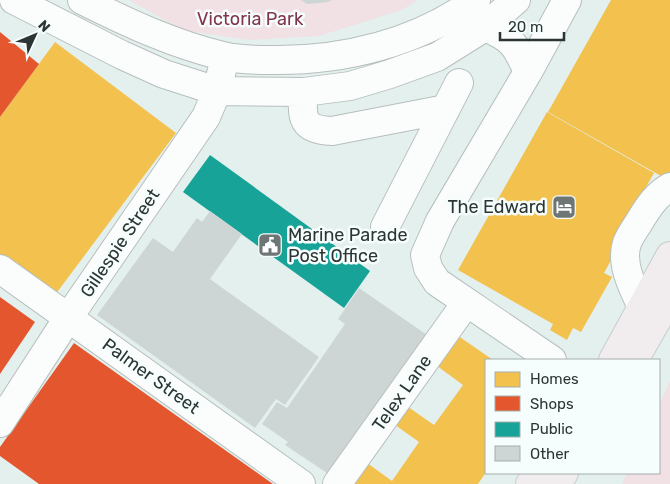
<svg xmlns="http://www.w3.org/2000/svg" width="670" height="484" font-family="Rubik,sans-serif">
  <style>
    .green { fill: #f1e0e4 }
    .homes { fill: #f2c14e }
    .shops { fill: #e4572e }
    .public { fill: #17a398 }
    .building { fill: #cdd6d4 }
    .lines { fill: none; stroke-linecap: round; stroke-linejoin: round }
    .minor-casing { stroke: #b6bfbe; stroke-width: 30 }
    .major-casing { stroke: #c7cdcc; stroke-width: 30 }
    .minor { stroke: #fbfdfc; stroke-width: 28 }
    .major { stroke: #f1eced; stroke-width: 28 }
    .labels { text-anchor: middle; stroke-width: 5; stroke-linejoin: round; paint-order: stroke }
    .park-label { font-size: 18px; fill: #82344a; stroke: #f6fefd }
    .poi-label { font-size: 18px; fill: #2d3534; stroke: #f6fefd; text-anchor: end }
    .street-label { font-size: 18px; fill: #2d3534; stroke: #f6fefd }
  </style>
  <rect width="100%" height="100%" fill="#e4f0ee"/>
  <path class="green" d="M 129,0 L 418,0 L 402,10 L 319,36 L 248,40 L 182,30 Z
    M 670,381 L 670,484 L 622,484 L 627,473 L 659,473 L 659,405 Z"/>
  <path class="homes" d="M 611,0 L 670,0 L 670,177 L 668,180 L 548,112 Z
    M 55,42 L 176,133 L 55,295 L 0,254 L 0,117 Z
    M 547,112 L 654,173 L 615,242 L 620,244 L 604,273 L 612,277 L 581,332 L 573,328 L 567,340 L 550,330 L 553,324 L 458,270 Z
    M 454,333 L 493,360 L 486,360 L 486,472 L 478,484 L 346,484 L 363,460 L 392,481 L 419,442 L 391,422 L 404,404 L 434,425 L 463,385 L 433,363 Z"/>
  <path class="shops" d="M 0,32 L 39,64 L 0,117 Z
    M 0,297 L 35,322 L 0,374 Z
    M 74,343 L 273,484 L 39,484 L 0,456 L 0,447 Z"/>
  <path class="public" d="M 210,155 L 370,271 L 344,308 L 183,192 Z"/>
  <path class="building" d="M 301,0 L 332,0 L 328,2 L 307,4 Z
    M 210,211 L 242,234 L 210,279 L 319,357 L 285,405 L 276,399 L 255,428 L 97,315 L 153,238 L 173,252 L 197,218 L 202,222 Z
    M 359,288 L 430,337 L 333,477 L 285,445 L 288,442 L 262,424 L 277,402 L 287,408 L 345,324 L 338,319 Z"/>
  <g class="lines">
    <g class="minor-casing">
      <path id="minor" d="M 14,0 L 122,55 L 164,74 L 217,91 L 304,92 L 350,86 L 390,74 L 437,57 L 485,27 L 516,0
        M 82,0 C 128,23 173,44 223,56 C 238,60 256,60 272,60 C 343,61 418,43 476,0
        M 485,27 C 513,39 516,45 528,72
        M 304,92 C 301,118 302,130 332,131 L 446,109
        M 385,227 L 459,83
        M 0,269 L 301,484
        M 642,307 C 633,288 620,264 627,243 C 630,235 637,226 641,219 C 649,206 657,194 670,187
        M 552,360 L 437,282 L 428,268 L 425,255 L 440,221 L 528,72 L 567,0
        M 0,423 L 68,318 L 206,117 L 217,91 L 225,57
        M 337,484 L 466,303"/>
    </g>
    <g class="major-casing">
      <path id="major" d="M 613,360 L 670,256
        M 634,360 L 670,297
        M 530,484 L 538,473
        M 557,484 L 564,473"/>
    </g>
    <use href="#minor" class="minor"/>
    <use href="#major" class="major"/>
  </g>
  <defs>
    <g id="hotel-square" transform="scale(1.25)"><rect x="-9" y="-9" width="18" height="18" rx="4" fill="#6d7675" stroke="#f6fefd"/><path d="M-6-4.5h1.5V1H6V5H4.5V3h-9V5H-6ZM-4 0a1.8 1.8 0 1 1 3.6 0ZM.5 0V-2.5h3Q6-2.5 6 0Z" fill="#fff"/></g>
    <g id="civic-square" transform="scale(1.25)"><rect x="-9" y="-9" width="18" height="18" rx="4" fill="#6d7675" stroke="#f6fefd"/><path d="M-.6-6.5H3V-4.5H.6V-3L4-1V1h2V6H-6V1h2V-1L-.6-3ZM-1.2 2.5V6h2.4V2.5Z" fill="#fff"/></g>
  </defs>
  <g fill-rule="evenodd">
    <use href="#hotel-square" x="564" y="207"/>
    <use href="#civic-square" x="270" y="245"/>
  </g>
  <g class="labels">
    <g class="park-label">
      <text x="250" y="25">Victoria Park</text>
    </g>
    <g class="poi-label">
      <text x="546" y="213">The Edward</text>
      <text x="288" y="241" text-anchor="start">Marine Parade<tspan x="288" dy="21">Post Office</tspan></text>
    </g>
    <g class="street-label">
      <text transform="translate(120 243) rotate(-56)" y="6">Gillespie Street</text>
      <text transform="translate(151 376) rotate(36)" y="6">Palmer Street</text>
      <text transform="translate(402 393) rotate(-55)" y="6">Telex Lane</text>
    </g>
  </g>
  <rect x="485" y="359" width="175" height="115" fill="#f6fefd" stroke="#a6aead"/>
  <rect x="495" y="372" width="25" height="15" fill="#f2c14e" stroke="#a6aead"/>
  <text x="530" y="384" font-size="15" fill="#2d3534">Homes</text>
  <rect x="495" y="396" width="25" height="15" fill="#e4572e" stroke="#a6aead"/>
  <text x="530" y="409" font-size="15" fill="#2d3534">Shops</text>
  <rect x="495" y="422" width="25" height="15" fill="#17a398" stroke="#a6aead"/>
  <text x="530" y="434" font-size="15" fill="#2d3534">Public</text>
  <rect x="495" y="446" width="25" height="15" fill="#cdd6d4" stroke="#a6aead"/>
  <text x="530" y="459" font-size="15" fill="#2d3534">Other</text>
  <g transform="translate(35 35) rotate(46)" stroke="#f6fefd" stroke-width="4" paint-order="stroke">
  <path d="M0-4L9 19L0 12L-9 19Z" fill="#2d3534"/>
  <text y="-8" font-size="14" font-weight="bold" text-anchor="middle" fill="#2d3534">N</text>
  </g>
  <path d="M500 32v8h64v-8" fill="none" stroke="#2d3534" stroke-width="2.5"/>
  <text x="508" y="32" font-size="15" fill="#2d3534" stroke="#f6fefd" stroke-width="4" paint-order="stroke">20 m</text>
</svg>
